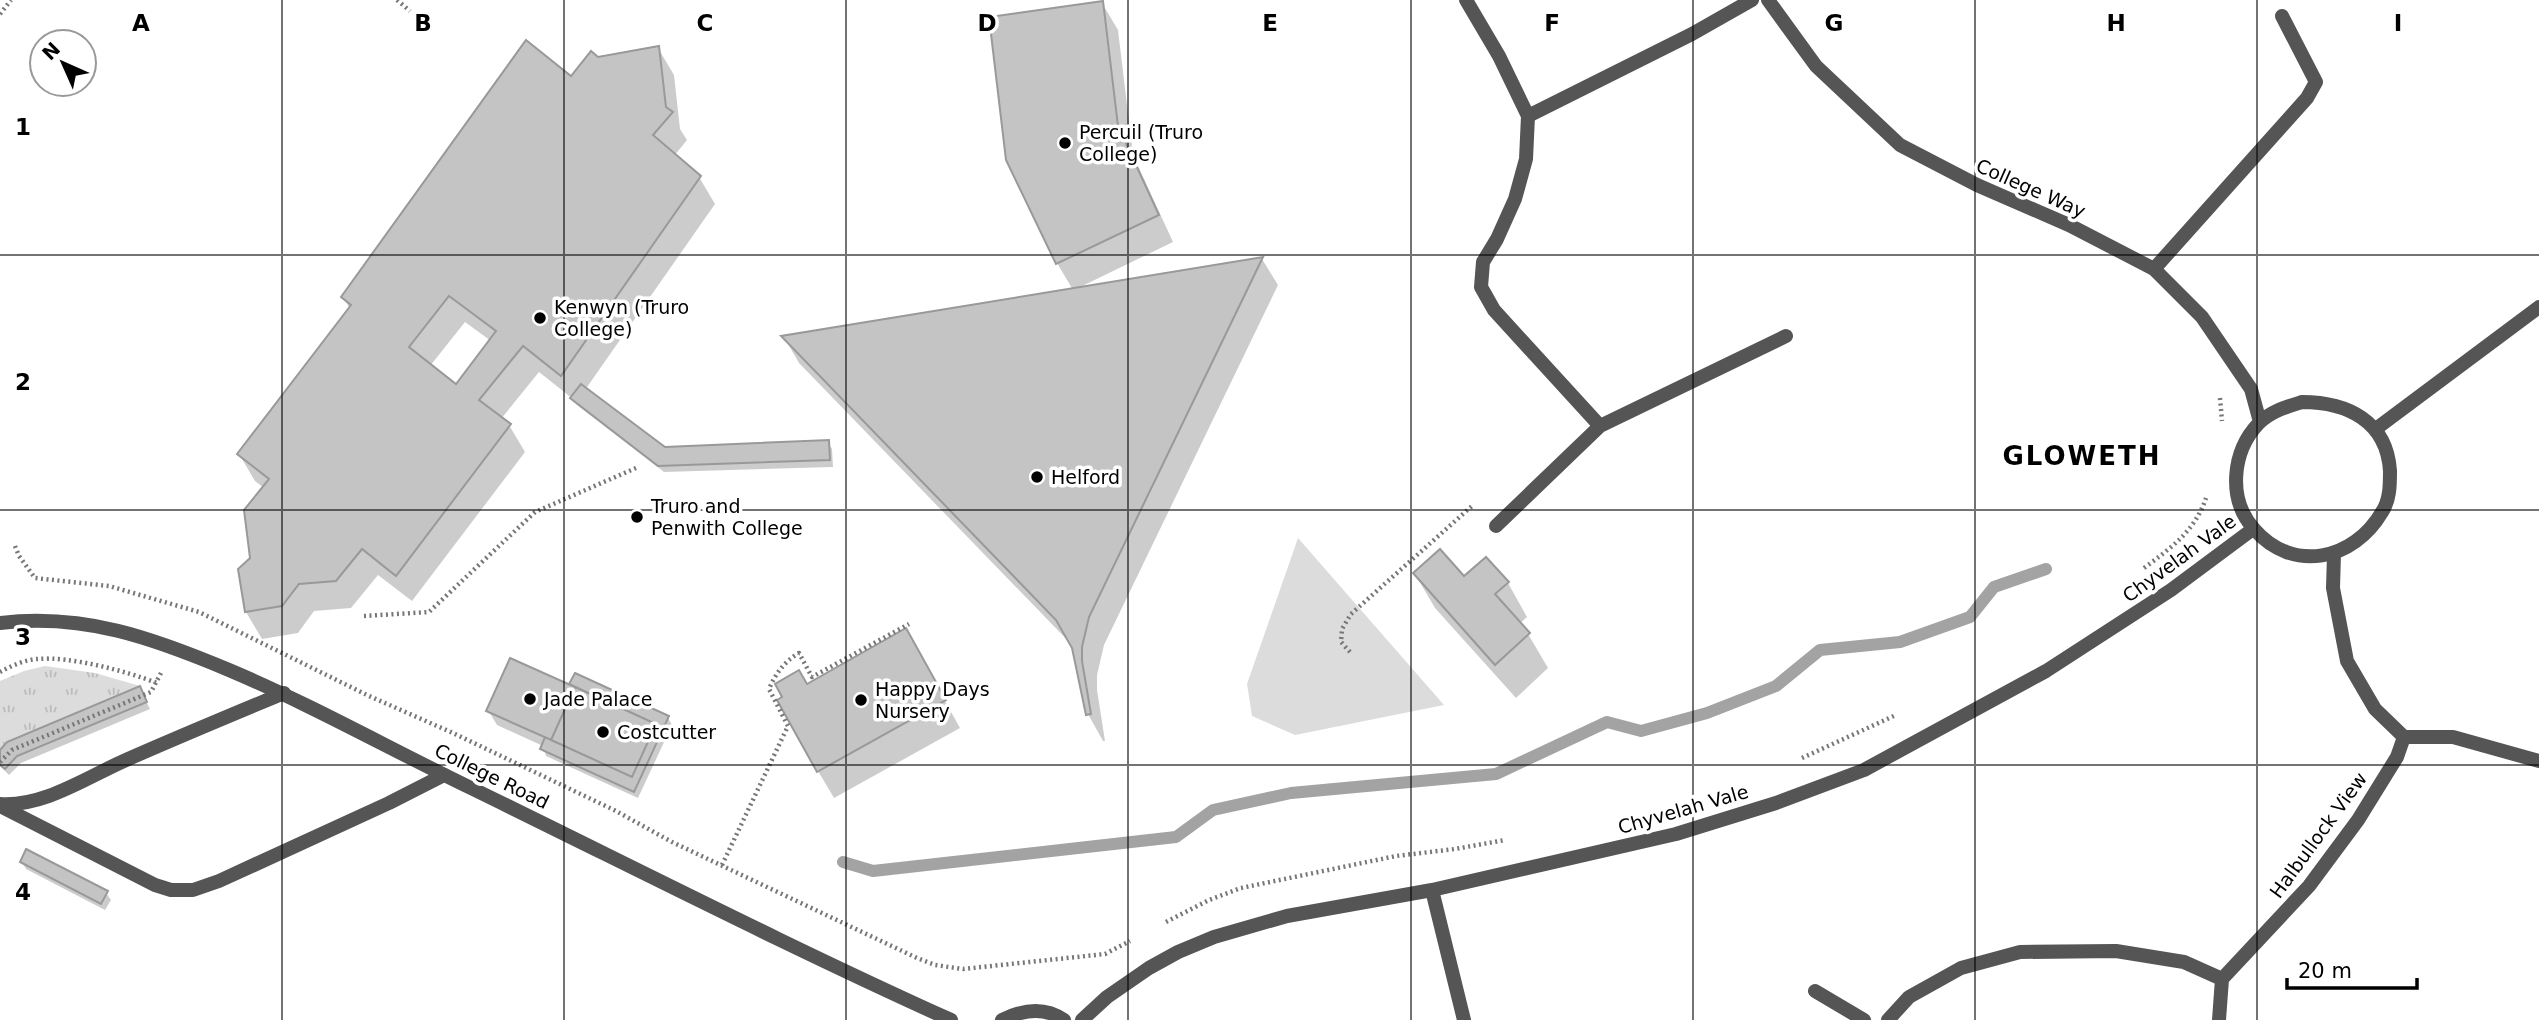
<svg xmlns="http://www.w3.org/2000/svg" width="2539" height="1020" font-family="'DejaVu Sans',sans-serif">
  <style>
    .grass { fill: url(#grass-tufts) }
    .green { fill: #dcdcdc }
    .shadow { fill: #0003; fill-rule: evenodd }
    .lines { fill: none; stroke-linecap: round; stroke-linejoin: round }
    .stream { stroke: #a3a3a3; stroke-width: 12 }
    .building { fill: #c4c4c4; stroke: #999; stroke-width: 2; fill-rule: evenodd }
    .path { stroke: #777; stroke-width: 4.5; stroke-dasharray: 2 3.5; stroke-linecap: butt }
    .service { stroke: #555; stroke-width: 14 }
    .minor { stroke: #555; stroke-width: 14 }
    .tertiary { stroke: #555; stroke-width: 14 }
    .grid { fill: none; stroke: #000; stroke-width: 2; stroke-opacity: 0.55 }
    .poi-dot { fill: #000; stroke: #fff; stroke-width: 2.5 }
    .labels { text-anchor: middle; stroke-width: 7; stroke-linejoin: round; paint-order: stroke }
    .poi-label { font-size: 19px; fill: #000; stroke: #fff; text-anchor: start }
    .street-label { font-size: 19px; fill: #000; stroke: #fff }
    .district-label { font-size: 26px; font-weight: bold; letter-spacing: 2px; fill: #000; stroke: #fff }
    .grid-label { font-size: 23px; text-anchor: middle; font-weight: bold; fill: #000; stroke: #fff; stroke-width: 7; stroke-linejoin: round; paint-order: stroke }
  </style>
  <defs>
    <pattern id="grass-tufts" width="24" height="20" patternUnits="userSpaceOnUse" patternTransform="scale(1.75)"><rect width="24" height="20" fill="#dcdcdc"/><path d="M3 7l-1-3M5 7V3M7 7l1-3M15 17l-1-3M17 17v-4M19 17l1-3" fill="none" stroke="#bbb"/></pattern>
  </defs>
  <rect width="100%" height="100%" fill="#fff"/>
  <path class="grass" d="M 45,666 L 95,673 L 140,686 L 7,742 L 0,750 L 0,681 L 24,671 Z"/>
  <path class="green" d="M 1298,538 L 1444,705 L 1295,735 L 1252,716 L 1247,684 Z"/>
  <path class="shadow" d="M 1102,3 L 1118,30 L 1133,155 L 1173,242 L 1076,289 L 1262,259 L 1278,285 L 1104,645 L 1097,675 L 1097,690 L 1105,741 L 1103,741 L 1088,714 L 1074,647 L 799,363 L 784,337 L 1073,290 L 1057,263 Z
    M 658,48 L 674,75 L 680,129 L 687,140 L 674,156 L 699,177 L 715,204 L 585,390 L 664,449 L 828,442 L 832,449 L 833,467 L 664,472 L 577,405 L 573,399 L 539,372 L 501,419 L 509,425 L 525,452 L 412,601 L 378,575 L 351,608 L 314,611 L 298,633 L 262,639 L 246,612 L 252,558 L 264,488 L 255,481 L 239,454 L 350,309 L 343,297 L 571,78 L 598,59 ZM 465,322 L 491,341 L 456,386 L 430,366 Z
    M 1486,559 L 1508,583 L 1527,617 L 1519,624 L 1528,634 L 1548,668 L 1516,698 L 1435,608 L 1415,574 L 1464,578 Z
    M 921,658 L 960,728 L 834,798 L 818,771 L 806,686 Z
    M 571,684 L 668,718 L 672,725 L 638,798 L 546,756 L 543,746 L 497,725 L 488,710 L 574,689 Z
    M 139,688 L 150,709 L 21,763 L 9,775 L 0,766 L 0,752 Z
    M 22,862 L 106,893 L 111,900 L 105,910 L 26,869 Z"/>
  <g class="lines">
    <path class="stream" d="M 843,862 L 873,871 L 1176,837 L 1213,810 L 1291,793 L 1496,774 L 1607,722 L 1641,731 L 1707,713 L 1776,686 L 1820,650 L 1900,642 L 1970,617 L 1994,587 L 2046,569"/>
  </g>
  <path class="building" d="M 1103,1 L 1118,126 L 1159,215 L 1056,264 L 1006,160 L 989,17 Z
    M 526,40 L 571,76 L 591,51 L 598,57 L 659,46 L 666,107 L 673,112 L 653,135 L 701,176 L 561,376 L 523,346 L 479,400 L 511,424 L 396,576 L 362,549 L 336,581 L 299,584 L 282,606 L 245,612 L 238,569 L 250,558 L 244,510 L 269,479 L 237,454 L 351,305 L 341,297 ZM 449,296 L 496,331 L 456,384 L 409,347 Z
    M 1263,257 L 1089,617 L 1082,647 L 1082,661 L 1091,714 L 1086,715 L 1072,648 L 1056,620 L 781,336 Z
    M 581,384 L 665,447 L 829,440 L 830,460 L 658,466 L 570,398 Z
    M 1440,549 L 1464,576 L 1486,557 L 1509,582 L 1495,594 L 1530,633 L 1495,665 L 1413,573 Z
    M 906,628 L 946,700 L 817,772 L 777,700 L 782,697 L 775,684 L 799,670 L 807,684 Z
    M 510,658 L 575,687 L 551,740 L 486,711 Z
    M 575,673 L 669,716 L 634,792 L 540,749 L 545,737 L 632,777 L 656,724 L 569,684 Z
    M 140,686 L 147,702 L 17,756 L 5,769 L 0,765 L 0,750 L 7,742 Z
    M 575,687 L 656,724 L 632,777 L 551,740 Z
    M 26,849 L 108,891 L 101,904 L 20,862 Z"/>
  <g class="lines">
    <path class="path" d="M 397,0 L 410,11
      M 0,14 L 11,0
      M 2220,398 L 2222,421
      M 15,546 L 19,556 L 35,578 L 109,586 L 199,612 L 369,696 L 453,733 L 614,810 L 672,842 L 917,958 L 935,965 L 963,969 L 1105,954 L 1130,941
      M 2144,568 C 2171,548 2195,531 2206,498
      M 364,616 L 429,612 L 535,512 L 636,468
      M 1350,652 L 1341,642 L 1342,629 L 1351,614 L 1472,506
      M 0,672 C 11,666 24,660 37,659 C 70,656 126,671 157,683
      M 1802,758 L 1896,715
      M 0,762 L 12,750 L 151,692 L 161,673
      M 722,865 L 788,726 L 769,689 C 776,673 784,662 799,653 L 812,677 L 909,624
      M 1166,922 L 1209,900 L 1241,888 L 1396,856 L 1455,849 L 1505,840"/>
    <path class="service" d="M 2154,269 L 2307,98 L 2316,82 L 2282,16
      M 0,804 C 44,807 87,777 126,760 C 178,737 231,715 284,693
      M 0,806 L 155,885 L 171,890 L 193,890 L 219,881 L 389,803 L 444,775"/>
    <path class="minor" d="M 1466,0 L 1499,56 L 1528,116 L 1692,34 L 1752,0
      M 1768,0 L 1816,66 L 1900,145 L 1977,185 L 2069,225 L 2154,269 L 2202,317 L 2251,389 L 2260,422
      M 1528,116 L 1526,159 L 1515,199 L 1497,239 L 1483,262 L 1481,287 L 1494,310 L 1600,426 L 1786,336
      M 2302,402 C 2347,402 2387,421 2390,471 C 2390,485 2390,500 2382,512 C 2354,560 2293,574 2254,529 C 2227,499 2232,451 2259,423 C 2271,411 2286,407 2302,402 Z
      M 2377,428 L 2539,307
      M 1496,526 L 1600,426
      M 2334,554 L 2333,588 L 2347,661 L 2375,709 L 2404,737 L 2453,737 L 2539,761
      M 0,623 C 84,613 153,638 229,670 C 312,705 390,749 471,788 C 631,866 789,947 951,1020
      M 1432,890 L 1464,1020
      M 1815,991 L 1864,1020
      M 1082,1020 L 1107,997 L 1149,968 L 1178,952 L 1214,937 L 1287,916 L 1432,890 L 1676,834 L 1776,803 L 1864,770 L 2046,671 L 2171,590 L 2253,529
      M 1888,1020 L 1909,997 L 1961,968 L 2020,952 L 2116,951 L 2184,962 L 2222,979
      M 2219,1020 L 2222,979 L 2309,886 L 2358,820 L 2397,757 L 2404,737"/>
    <path class="tertiary" d="M 1002,1020 C 1022,1010 1044,1006 1064,1020"/>
  </g>
  <path class="grid" d="M 282,0 L 282,1020M 564,0 L 564,1020M 846,0 L 846,1020M 1128,0 L 1128,1020M 1411,0 L 1411,1020M 1693,0 L 1693,1020M 1975,0 L 1975,1020M 2257,0 L 2257,1020M 0,255 L 2539,255M 0,510 L 2539,510M 0,765 L 2539,765"/>
  <g class="poi-dot">
    <circle cx="1065" cy="143" r="7"/>
    <circle cx="540" cy="318" r="7"/>
    <circle cx="1037" cy="477" r="7"/>
    <circle cx="637" cy="517" r="7"/>
    <circle cx="530" cy="699" r="7"/>
    <circle cx="861" cy="700" r="7"/>
    <circle cx="603" cy="732" r="7"/>
  </g>
  <g class="labels">
    <g class="poi-label">
      <text x="1079" y="139">Percuil (Truro<tspan x="1079" dy="22">College)</tspan></text>
      <text x="554" y="314">Kenwyn (Truro<tspan x="554" dy="22">College)</tspan></text>
      <text x="1051" y="484">Helford</text>
      <text x="651" y="513">Truro and<tspan x="651" dy="22">Penwith College</tspan></text>
      <text x="875" y="696">Happy Days<tspan x="875" dy="22">Nursery</tspan></text>
      <text x="544" y="706">Jade Palace</text>
      <text x="617" y="739">Costcutter</text>
    </g>
    <g class="street-label">
      <text transform="translate(2031 188) rotate(24)" y="7">College Way</text>
      <text transform="translate(2179 558) rotate(-36)" y="7">Chyvelah Vale</text>
      <text transform="translate(492 776) rotate(26)" y="7">College Road</text>
      <text transform="translate(1683 809) rotate(-16)" y="7">Chyvelah Vale</text>
      <text transform="translate(2318 835) rotate(-54)" y="7">Halbullock View</text>
    </g>
    <g class="district-label">
      <text x="2082" y="465">GLOWETH</text>
    </g>
  </g>
  <g class="grid-label">
    <text x="141" y="31">A</text>
    <text x="423" y="31">B</text>
    <text x="705" y="31">C</text>
    <text x="987" y="31">D</text>
    <text x="1270" y="31">E</text>
    <text x="1552" y="31">F</text>
    <text x="1834" y="31">G</text>
    <text x="2116" y="31">H</text>
    <text x="2398" y="31">I</text>
    <text x="23" y="135">1</text>
    <text x="23" y="390">2</text>
    <text x="23" y="645">3</text>
    <text x="23" y="900">4</text>
  </g>
  <g transform="translate(63 63) rotate(315)"><circle r="33" fill="#ffffff" stroke="#999999" stroke-width="2"/>
  <path d="M0-5L12 26L0 18L-12 26Z" fill="#000000"/>
  <text y="-10" font-size="19" font-weight="bold" text-anchor="middle" fill="#000000">N</text>
  </g>
  <path d="M2287 978v10h130v-10" fill="none" stroke="#000000" stroke-width="3.5"/>
  <text x="2298" y="978" font-size="21" fill="#000000" stroke="#ffffff" stroke-width="5" paint-order="stroke">20 m</text>
</svg>
